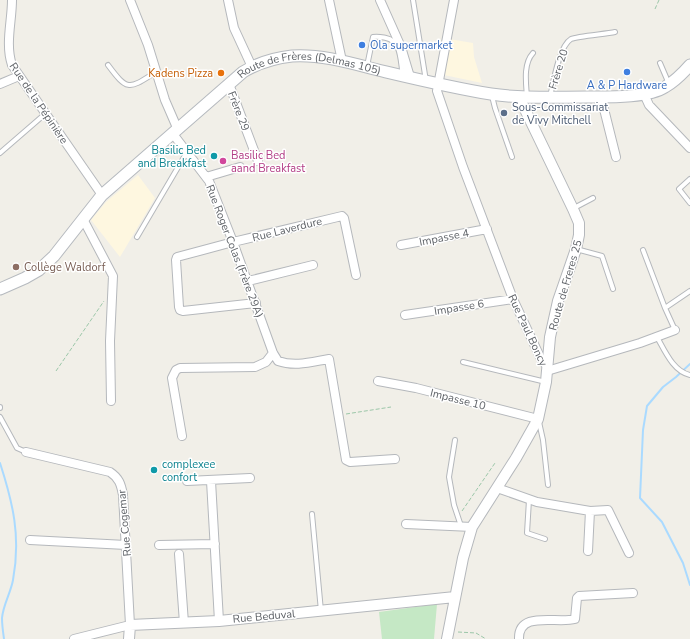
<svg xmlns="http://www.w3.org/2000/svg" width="690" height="639" font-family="'Nunito Sans',sans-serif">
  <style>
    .commercial { fill: #fef7e0 }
    .green { fill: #c5e8c5 }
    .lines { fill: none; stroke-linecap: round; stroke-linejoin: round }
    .stream { stroke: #aadaff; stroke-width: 2 }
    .service-casing { stroke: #b5b8bc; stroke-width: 6 }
    .minor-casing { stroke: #b5b8bc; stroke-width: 10 }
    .tertiary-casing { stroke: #b5b8bc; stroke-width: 12 }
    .secondary-casing { stroke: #b6babf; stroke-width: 13 }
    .path { stroke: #9cc7a9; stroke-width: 1; stroke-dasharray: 4 2; stroke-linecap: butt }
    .service { stroke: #fff; stroke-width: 4 }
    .minor { stroke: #fff; stroke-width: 8 }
    .tertiary { stroke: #fff; stroke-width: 10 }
    .secondary { stroke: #fff; stroke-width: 11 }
    .shop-dot { fill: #3f7fe0; stroke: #fff; stroke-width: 1.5 }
    .food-dot { fill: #e8710a; stroke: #fff; stroke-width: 1.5 }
    .service-dot { fill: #5c6f8a; stroke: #fff; stroke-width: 1.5 }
    .culture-dot { fill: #0f9aa8; stroke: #fff; stroke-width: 1.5 }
    .hotel-dot { fill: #d1479c; stroke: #fff; stroke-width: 1.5 }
    .education-dot { fill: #8d6e63; stroke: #fff; stroke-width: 1.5 }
    .labels { text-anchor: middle; stroke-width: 3; stroke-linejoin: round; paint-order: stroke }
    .shop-label { font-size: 11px; fill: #366cbe; stroke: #fff; text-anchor: start }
    .street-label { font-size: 11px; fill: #5f6368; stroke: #fff }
    .food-label { font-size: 11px; fill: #c56008; stroke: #fff; text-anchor: end }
    .service-label { font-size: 11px; fill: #4e5e75; stroke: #fff; text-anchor: start }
    .culture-label { font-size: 11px; fill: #0d838f; stroke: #fff; text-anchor: end }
    .hotel-label { font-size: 11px; fill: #b23c85; stroke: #fff; text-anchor: start }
    .education-label { font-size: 11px; fill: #785e54; stroke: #fff; text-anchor: start }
  </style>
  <rect width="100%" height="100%" fill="#f1efe8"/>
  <path class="commercial" d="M 449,39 L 473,43 L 474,57 L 482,83 L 444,75 Z
    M 138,175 L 155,198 L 120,257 L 91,220 L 106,202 Z"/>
  <path class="green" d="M 437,604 L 434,639 L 382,639 L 379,612 Z"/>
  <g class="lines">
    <path class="stream" d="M 690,364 L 676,377 L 663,387 L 647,406 L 643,430 L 640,498 L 662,522 L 683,563 L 690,585
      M 0,463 C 13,503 21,537 13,580 C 11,592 3,605 2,618 C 2,625 3,632 4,639"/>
    <g class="service-casing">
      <path id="service" d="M 413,0 L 426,81
        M 660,63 L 669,84
        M 108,65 C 128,92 129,89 156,72
        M 367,66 L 373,37 C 378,36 381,37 386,38 C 402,41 400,62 403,75
        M 492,96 L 495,108 L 512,157
        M 527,97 C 526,83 523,64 533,53
        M 550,97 C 553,84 559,46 571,39 C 578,36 606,34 615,32
        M 0,153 L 45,114
        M 690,179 L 679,189 L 690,203
        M 574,208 L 593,198
        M 137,237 L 187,152
        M 576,249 L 602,256 L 613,289
        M 643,250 L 665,308
        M 675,330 L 665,308 L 690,291
        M 657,337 C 665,351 673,371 690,375
        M 463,362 L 546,382
        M 0,408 L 0,407
        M 0,417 L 17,448 L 26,452
        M 539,422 L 543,440 L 548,485
        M 455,440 L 449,477 L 454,505 L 461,526
        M 529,500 L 527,533 L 545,539
        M 312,514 L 321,611"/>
    </g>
    <g class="minor-casing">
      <path id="minor" d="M 12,0 C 12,21 5,44 12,65 L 102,195
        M 130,0 L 148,45 L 165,100 L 178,130
        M 228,0 L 234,28 L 252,67
        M 329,0 L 342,61
        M 380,0 L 401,47 L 410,77
        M 454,0 L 437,91 L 463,167 L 513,299 L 541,359 L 547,366
        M 0,84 L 19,76
        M 229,84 L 258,161
        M 644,94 L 649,105 L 690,148
        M 601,97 L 616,157
        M 173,134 L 209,181 L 233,242 L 273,353 L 278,361 C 295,367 311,362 329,359 L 346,460 L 350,462 L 395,459
        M 206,177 L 240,167
        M 83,219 L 113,276 L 110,341 L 111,401
        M 401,245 L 487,229
        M 248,281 L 313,265
        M 256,303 L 183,311 L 180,310 L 179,307 L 176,260 L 177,257 L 233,242 L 342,216 L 344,218 L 356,275
        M 405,315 L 513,299
        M 547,371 L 640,343 L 675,330
        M 378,381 L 416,388 L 538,419
        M 182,436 L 172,378 L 176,370 L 180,368 L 255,367 L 266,362 L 273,353
        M 26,452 L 110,472 C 119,478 121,484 123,495 L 130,625 L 74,639
        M 187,481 L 250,478
        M 211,481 L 219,621
        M 497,488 L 537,502 L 590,511 L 608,510 L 629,553
        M 406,524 L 472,527
        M 30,540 L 126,545
        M 159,545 L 215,544
        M 588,551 L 590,511
        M 179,554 L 184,623
        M 519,639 C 518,610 557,624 575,619 L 577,598 L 579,596 L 633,593"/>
    </g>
    <g class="tertiary-casing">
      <path id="tertiary" d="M 129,639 L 130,625 L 219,621 L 455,597
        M 447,639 L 463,558 L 472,527 L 516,458 L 538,419 L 546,382 L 550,337 L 558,301 L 576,249 L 579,235 L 579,223 L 573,209 L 519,97"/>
    </g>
    <g class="secondary-casing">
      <g id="secondary">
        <path id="s1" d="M 0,289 L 25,278 L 39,270 L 54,256 L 102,195 L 243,72 C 258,63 274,58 292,56 C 320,54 351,63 378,70 C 416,79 453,88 491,94 C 523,99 556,97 588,97 C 608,97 648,98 665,87 C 675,81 683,73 690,65"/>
      </g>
    </g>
    <path class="path" d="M 655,9 L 659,0
      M 56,371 L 104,301
      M 346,414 L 391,407
      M 462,511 L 495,463
      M 458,632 L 476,633 L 486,639"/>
    <use href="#service" class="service"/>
    <use href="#minor" class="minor"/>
    <use href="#tertiary" class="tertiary"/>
    <use href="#secondary" class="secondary"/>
  </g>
  <g class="shop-dot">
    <circle cx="362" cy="45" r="4"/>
    <circle cx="627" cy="72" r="4"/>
  </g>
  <circle class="food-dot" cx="221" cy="73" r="4"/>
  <circle class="service-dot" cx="504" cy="113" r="4"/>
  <g class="culture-dot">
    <circle cx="214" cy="156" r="4"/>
    <circle cx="154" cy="470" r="4"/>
  </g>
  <circle class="hotel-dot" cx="223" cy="161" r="4"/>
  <circle class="education-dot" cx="16" cy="267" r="4"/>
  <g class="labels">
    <g class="shop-label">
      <text x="370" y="49">Ola supermarket</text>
      <text x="627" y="89" text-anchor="middle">A &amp; P Hardware</text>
    </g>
    <g class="street-label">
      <text transform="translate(558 69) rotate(-73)" y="4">Frère 20</text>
      <text dy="4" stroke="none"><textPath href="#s1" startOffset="397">Route de Frères (Delmas 105)</textPath></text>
      <text transform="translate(39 103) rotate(56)" y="4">Rue de la Pépinière</text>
      <text transform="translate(239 111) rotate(69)" y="4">Frère 29</text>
      <text transform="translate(287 229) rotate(-14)" y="4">Rue Laverdure</text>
      <text transform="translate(444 237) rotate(-11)" y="4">Impasse 4</text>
      <text transform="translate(235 251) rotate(69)" y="4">Rue Roger Colas (Frère 29A)</text>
      <text transform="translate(565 285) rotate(-74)" y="4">Route de Freres 25</text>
      <text transform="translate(459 307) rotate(-9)" y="4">Impasse 6</text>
      <text transform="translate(528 330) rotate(65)" y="4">Rue Paul Boncy</text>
      <text transform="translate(458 399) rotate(14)" y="4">Impasse 10</text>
      <text transform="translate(124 523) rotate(-95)" y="4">Rue Cogemar</text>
      <text transform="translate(264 616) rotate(-5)" y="4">Rue Beduval</text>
    </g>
    <g class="food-label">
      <text x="213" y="77">Kadens Pizza</text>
    </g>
    <g class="service-label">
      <text x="512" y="111">Sous-Commissariat<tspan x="512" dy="13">de Vivy Mitchell</tspan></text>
    </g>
    <g class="culture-label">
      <text x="206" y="154">Basilic Bed<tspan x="206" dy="13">and Breakfast</tspan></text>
      <text x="162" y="468" text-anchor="start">complexee<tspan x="162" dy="13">confort</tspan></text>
    </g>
    <g class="hotel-label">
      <text x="231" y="159">Basilic Bed<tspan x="231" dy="13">aand Breakfast</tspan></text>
    </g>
    <g class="education-label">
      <text x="24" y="271">Collège Waldorf</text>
    </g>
  </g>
</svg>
